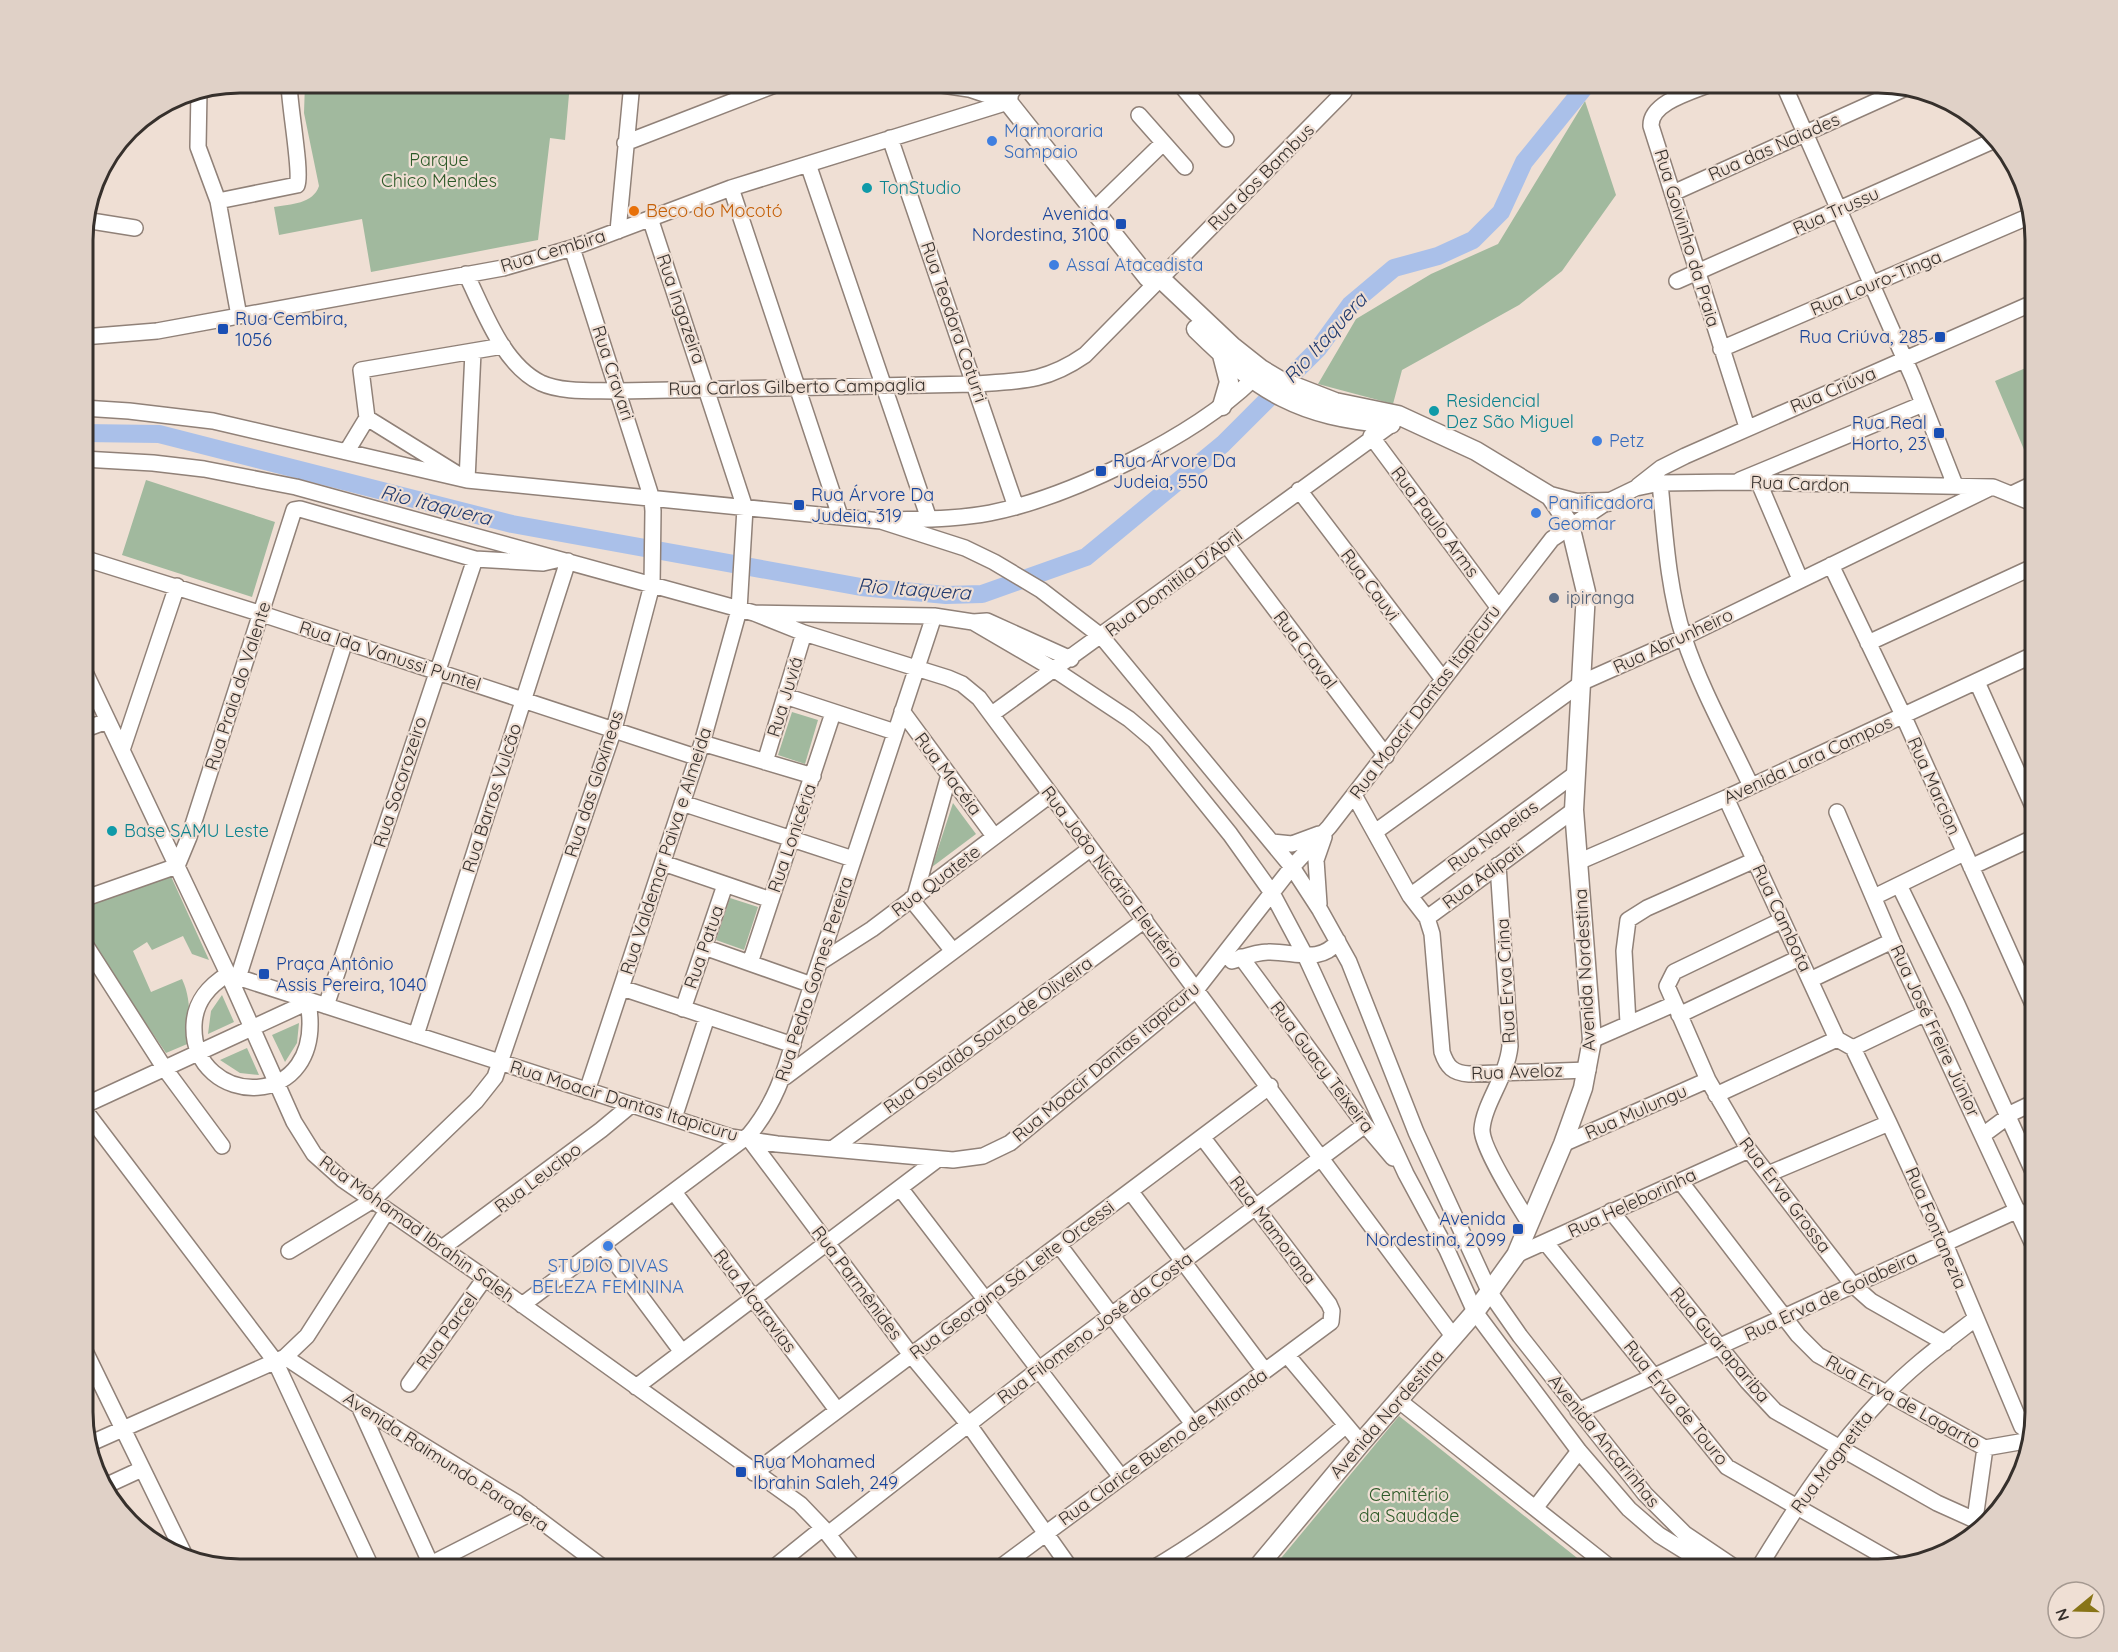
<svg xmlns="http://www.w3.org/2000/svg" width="2118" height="1652" font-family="Quicksand,sans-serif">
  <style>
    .green { fill: #a1b99e }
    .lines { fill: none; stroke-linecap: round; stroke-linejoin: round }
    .river { stroke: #aac0e9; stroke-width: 18 }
    .minor-casing { stroke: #908178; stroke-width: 18 }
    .major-casing { stroke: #908178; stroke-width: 21 }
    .minor { stroke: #fff; stroke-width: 15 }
    .major { stroke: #fff; stroke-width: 18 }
    .shop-dot { fill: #3f7fe0; stroke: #efdfd4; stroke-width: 2 }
    .culture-dot { fill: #0f9aa8; stroke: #efdfd4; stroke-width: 2 }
    .food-dot { fill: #e8710a; stroke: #efdfd4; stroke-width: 2 }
    .transit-dot { fill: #1a4fb4; stroke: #efdfd4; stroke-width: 2 }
    .service-dot { fill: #5c6f8a; stroke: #efdfd4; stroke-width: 2 }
    .labels { text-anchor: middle; stroke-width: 4.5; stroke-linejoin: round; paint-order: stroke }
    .shop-label { font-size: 18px; fill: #366cbe; stroke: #efdfd4; text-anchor: start }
    .street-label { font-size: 18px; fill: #36302c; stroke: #efdfd4 }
    .park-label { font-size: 18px; fill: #2c5927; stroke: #efdfd4 }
    .culture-label { font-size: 18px; fill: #0d838f; stroke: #efdfd4; text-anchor: start }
    .food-label { font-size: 18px; fill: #c56008; stroke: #efdfd4; text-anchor: start }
    .transit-label { font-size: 18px; fill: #164399; stroke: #efdfd4; text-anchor: start }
    .service-label { font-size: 18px; fill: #4e5e75; stroke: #efdfd4; text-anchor: start }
    .water-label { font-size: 20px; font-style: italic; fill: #213a6d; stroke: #efdfd4 }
    .rim { fill: none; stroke: #36302c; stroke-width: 3 }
  </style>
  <rect width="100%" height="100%" fill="#efdfd4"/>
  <path class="green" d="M 305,83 L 570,83 L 565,140 L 550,138 L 538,240 L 371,272 L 362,219 L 279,235 L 274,207 C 291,204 313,204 319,186 L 304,113 Z
    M 1585,101 L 1616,195 L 1562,271 L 1519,305 L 1402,370 L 1393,404 L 1318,384 L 1356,319 L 1431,274 L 1498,244 Z
    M 2035,364 L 2035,456 L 2028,459 L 1995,381 Z
    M 146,480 L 275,522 L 252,597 L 122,555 Z
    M 792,712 L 818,720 L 805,764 L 778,755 Z
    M 953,803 L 976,834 L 932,867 Z
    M 169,872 L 209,960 L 192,954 L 183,936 L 152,950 L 147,942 L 133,951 L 151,992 L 182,979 C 192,1000 188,1019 192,1042 L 166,1053 L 83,931 L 83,904 Z
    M 730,898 L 758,907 L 744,950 L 716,940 Z
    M 222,995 L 234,1022 L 208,1034 L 211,1011 Z
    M 299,1023 L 297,1043 L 285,1062 L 272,1035 Z
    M 247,1048 L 259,1075 L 240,1073 L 220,1060 Z
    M 1399,1416 L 1591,1569 L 1272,1569 Z"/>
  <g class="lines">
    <path class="river" d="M 83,433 L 159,434 L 512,524 L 861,587 L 946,595 L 982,594 L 1086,557 L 1223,444 L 1318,349 L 1350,305 L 1394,268 L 1438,256 L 1473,240 L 1501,212 L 1524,162 L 1588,83"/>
    <g class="minor-casing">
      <path id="minor" d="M 929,83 L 969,89 L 1008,102
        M 1179,83 L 1226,139
        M 1713,83 C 1694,91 1650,102 1651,126 L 1747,427
        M 1783,83 L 1913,378 L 1955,485
        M 199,91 L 198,147 L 218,201 L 239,316
        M 1139,115 L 1185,167
        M 890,138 L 1016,507
        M 625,143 L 780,83
        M 808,164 L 929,519
        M 731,188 L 840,516
        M 1673,193 L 1908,87
        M 218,201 L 297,185 C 302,173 289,104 289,83
        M 1093,211 L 1163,143
        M 85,220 L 135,228
        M 618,231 L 632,83
        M 466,274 C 484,310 502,364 541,383 C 563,393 595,390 619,391 L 975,384 C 1021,381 1046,382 1085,355 L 1344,92 L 1344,83
        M 1677,281 L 1995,140
        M 83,337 L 157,331 L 503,268 L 572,248 L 731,188 L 1008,102
        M 1721,349 L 2030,216
        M 83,408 L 129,411 L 213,421 L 467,480 L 881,521 L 965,548 L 994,562 L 1041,590 L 1102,637 L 1292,867 L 1320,910 L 1349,962 L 1416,1132 L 1490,1293 L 1520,1336 L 1645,1494 L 1685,1534 L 1737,1569
        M 367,418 L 467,480 L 473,352
        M 1371,436 L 1498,607
        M 347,451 L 367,418 L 361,370 L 503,346
        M 83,459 L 153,463 L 204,469 L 296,487 L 754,613 L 934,616 L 973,622 L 987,621 L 1071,659
        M 1740,480 L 1923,404
        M 1660,483 C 1665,534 1668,589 1684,638 C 1701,689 1728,737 1751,786
        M 1759,483 L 1800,579
        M 1638,486 L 1661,468 L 1685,456 L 2035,302
        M 1299,490 L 1442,678
        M 2014,493 L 2035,483
        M 894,520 C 926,519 958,519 990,513 C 1070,497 1193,437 1252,380
        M 1226,544 L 1386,756
        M 83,558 L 262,614 L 696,757
        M 1831,565 L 1903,715 L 2035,1009
        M 754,613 L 804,633 L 948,678 L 962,684 L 979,698 L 1453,1336
        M 973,622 L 1055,670 L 1129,719 L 1155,741 L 1230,834 L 1272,893 L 1305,955 L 1406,1174 L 1447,1250 L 1475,1312 L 1579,1451 L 1629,1509 L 1659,1535 L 1714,1569
        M 1868,643 L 2035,566
        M 83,668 L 228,974 L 294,1122 L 314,1154 L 342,1179 L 485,1278 L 800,1504 L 823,1528 L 855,1569
        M 1977,682 L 2035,811
        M 785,696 L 895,732
        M 902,711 L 994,836
        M 992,714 L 1392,424
        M 83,730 L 107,721
        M 702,743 L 813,776
        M 122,750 L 177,586
        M 765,762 L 804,633
        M 1354,795 L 1410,896 L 1427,918 L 1432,934 L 1442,1052 C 1447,1067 1453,1073 1469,1074 L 1588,1070
        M 1726,798 L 1837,1039
        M 682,803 L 853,859
        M 1837,812 L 1892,941 L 2035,1249
        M 1375,832 L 1583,682 L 1684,637 L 1990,488
        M 1272,842 L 1292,844 L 1319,834
        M 1578,862 L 1726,798 L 2035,654
        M 663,863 L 771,900
        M 1498,865 L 1510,1046 C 1507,1077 1484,1103 1482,1129 C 1481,1147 1520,1208 1530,1224
        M 177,866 L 189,837 L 294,510 L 300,509 L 475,559 L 543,563 L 556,560
        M 1971,867 L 2035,837
        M 1899,885 L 1957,1004 L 2035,1176
        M 915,896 L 949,775
        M 1410,896 L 1575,774
        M 1874,897 L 1964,853
        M 83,899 L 177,866
        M 911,899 L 953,951
        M 1319,904 L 1316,860 L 1324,837
        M 1427,918 L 1574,810
        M 1782,920 L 1674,972 L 1667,986 L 1708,1080 L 1749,1150 L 1825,1249 L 1853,1285 L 1871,1301 L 1945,1343
        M 83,941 L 165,1069 L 222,1146
        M 704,947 L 812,985
        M 1241,957 L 1365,1125 L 1393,1158
        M 1232,961 C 1244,957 1256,952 1268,952 C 1294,951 1320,965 1338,941
        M 750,963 L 833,713
        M 819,963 L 872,929 L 1050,795
        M 228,974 L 731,1137 L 777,1144 L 953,1160 L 983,1156 L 1010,1143 L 1196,990 L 1292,867 L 1329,827 L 1552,539 L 1607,502 L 1636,488 L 1660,483 L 1736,482 L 1993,487 L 2035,504
        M 228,974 C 209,986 195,1001 194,1025 C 191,1109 328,1115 308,1002
        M 238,978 L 345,641
        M 1810,980 L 1892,941
        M 622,988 L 793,1045
        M 326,1006 L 475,559
        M 683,1009 L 725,885
        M 1679,1015 L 1799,958
        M 1628,1023 L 1624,951 L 1628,920 L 1647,908 L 1755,860
        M 416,1035 L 568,561
        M 1837,1039 L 1853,1048 L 1889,1123 L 1945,1244 L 2022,1427
        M 1592,1040 L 1674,1004
        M 1853,1048 L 1926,1013
        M 785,1077 L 1090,849
        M 587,1091 L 702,743 L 739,610 L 745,508 L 650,218
        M 1716,1095 L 1837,1039
        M 83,1106 L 308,1002
        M 83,1108 L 275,1361 L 372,1569
        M 674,1118 L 707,1017
        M 1983,1135 L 2014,1112 L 2035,1102
        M 750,1140 L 911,1355 L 969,1425 L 1071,1569
        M 1563,1144 L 1708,1080
        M 832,1149 L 1145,920
        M 1768,1174 L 1889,1123
        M 1680,1181 L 1798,1335 L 1818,1355 L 1985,1448 L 2031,1440
        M 900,1188 L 1121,1477
        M 674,1192 L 837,1410
        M 1131,1192 L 1265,1371
        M 1611,1211 L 1748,1382 L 1775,1411 L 1937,1503 L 1977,1521
        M 1546,1243 L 1727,1467 L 1899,1565
        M 1059,1245 L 1193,1424
        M 603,1246 L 682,1352
        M 442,1248 L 601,1130 L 631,1105
        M 289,1251 L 373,1200 L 476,1101 L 495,1077 L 614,729 L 652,585 L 653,511 L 652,499 L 572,248
        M 1516,1255 L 1749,1150
        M 522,1305 L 749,1135 C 774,1105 785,1073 795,1036 L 934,616
        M 83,1347 L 187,1560
        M 1287,1355 L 1361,1443
        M 285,1357 L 359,1406 L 517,1503 L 605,1569
        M 409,1384 L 485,1278
        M 636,1387 L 938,1159
        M 1398,1400 L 1612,1569
        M 359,1406 L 433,1569
        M 1578,1411 L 2018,1210
        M 89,1444 L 285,1357 L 307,1336 L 387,1211
        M 754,1473 L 1270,1086
        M 103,1487 L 142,1469
        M 1536,1507 L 1579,1451
        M 1979,1528 L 1976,1512 L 1985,1448
        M 828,1534 L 1038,1370 L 1365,1125
        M 431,1564 L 531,1513
        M 577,1569 L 593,1562
        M 772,1569 L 823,1528
        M 998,1569 L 1331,1322 L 1332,1311 L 1329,1304 L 1203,1138
        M 1152,1569 C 1222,1528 1284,1479 1345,1426
        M 1758,1569 C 1795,1508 1834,1448 1884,1396 C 1911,1367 1944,1343 1975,1319"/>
    </g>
    <g class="major-casing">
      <path id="major" d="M 1016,83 L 1009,93 L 1008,102 L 1148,278
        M 1142,270 L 1160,278 L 1232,346 L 1261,369 L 1281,381 L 1335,402 L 1398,415 L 1476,451 L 1550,496 L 1570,525 L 1586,592 L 1574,810 L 1592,1040 L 1583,1088 L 1563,1144 L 1516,1255 L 1475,1312 L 1361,1443 L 1256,1569
        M 1196,329 C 1261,393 1298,416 1391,424
        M 1222,406 L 1229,382 L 1222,355
        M 1550,496 L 1576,503 L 1607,502"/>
    </g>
    <use href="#minor" class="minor"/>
    <use href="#major" class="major"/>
  </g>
  <g class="shop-dot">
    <circle cx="992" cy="141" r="6"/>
    <circle cx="1054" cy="265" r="6"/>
    <circle cx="1597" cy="441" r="6"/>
    <circle cx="1536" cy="513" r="6"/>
    <circle cx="608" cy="1246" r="6"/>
  </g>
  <g class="culture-dot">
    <circle cx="867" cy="188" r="6"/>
    <circle cx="1434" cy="411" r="6"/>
    <circle cx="112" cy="831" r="6"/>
  </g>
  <circle class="food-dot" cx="634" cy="211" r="6"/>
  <g class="transit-dot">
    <rect x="1115" y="218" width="12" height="12" rx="3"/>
    <rect x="217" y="323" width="12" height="12" rx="3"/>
    <rect x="1934" y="331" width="12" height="12" rx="3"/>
    <rect x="1933" y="427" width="12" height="12" rx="3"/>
    <rect x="1095" y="465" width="12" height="12" rx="3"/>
    <rect x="793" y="499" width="12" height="12" rx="3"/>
    <rect x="258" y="968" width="12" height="12" rx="3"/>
    <rect x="1512" y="1223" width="12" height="12" rx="3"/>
    <rect x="735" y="1466" width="12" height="12" rx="3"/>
  </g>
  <circle class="service-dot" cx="1554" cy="598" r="6"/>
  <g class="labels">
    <g class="shop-label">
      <text x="1004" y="137">Marmoraria<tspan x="1004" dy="21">Sampaio</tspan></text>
      <text x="1066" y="271">Assaí Atacadista</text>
      <text x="1609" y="447">Petz</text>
      <text x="1548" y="509">Panificadora<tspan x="1548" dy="21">Geomar</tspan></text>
      <text x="608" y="1272" text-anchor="middle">STUDIO DIVAS<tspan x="608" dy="21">BELEZA FEMININA</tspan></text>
    </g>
    <g class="street-label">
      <text transform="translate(1774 147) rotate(-24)" y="6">Rua das Naiades</text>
      <text transform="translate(1261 177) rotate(-45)" y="6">Rua dos Bambus</text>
      <text transform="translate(1836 211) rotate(-24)" y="6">Rua Trussu</text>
      <text transform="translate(1687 238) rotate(73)" y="6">Rua Goivinho da Praia</text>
      <text transform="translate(553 251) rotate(-17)" y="6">Rua Cembira</text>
      <text transform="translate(1876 283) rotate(-23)" y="6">Rua Louro-Tinga</text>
      <text transform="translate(681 309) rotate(71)" y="6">Rua Ingazeira</text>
      <text transform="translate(954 322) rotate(71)" y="6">Rua Teodora Coturri</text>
      <text transform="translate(613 373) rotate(72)" y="6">Rua Cravari</text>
      <text transform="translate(797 387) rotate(-1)" y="6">Rua Carlos Gilberto Campaglia</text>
      <text transform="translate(1833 390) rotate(-23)" y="6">Rua Criúva</text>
      <text transform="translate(1800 484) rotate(2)" y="6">Rua Cardon</text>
      <text transform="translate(1435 522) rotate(53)" y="6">Rua Paulo Arms</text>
      <text transform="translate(1174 583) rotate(-37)" y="6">Rua Domitila D'Abril</text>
      <text transform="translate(1370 585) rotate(53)" y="6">Rua Cauvi</text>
      <text transform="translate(1673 641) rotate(-25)" y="6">Rua Abrunheiro</text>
      <text transform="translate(1305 650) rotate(53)" y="6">Rua Craval</text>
      <text transform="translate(390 656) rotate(18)" y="6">Rua Ida Vanussi Puntel</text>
      <text transform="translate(238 686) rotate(-72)" y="6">Rua Praia do Valente</text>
      <text transform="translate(785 697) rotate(-73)" y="6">Rua Juviá</text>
      <text transform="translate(1425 702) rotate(-53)" y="6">Rua Moacir Dantas Itapicuru</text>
      <text transform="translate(1808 760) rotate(-25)" y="6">Avenida Lara Campos</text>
      <text transform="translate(948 774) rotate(53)" y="6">Rua Macéia</text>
      <text transform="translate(400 782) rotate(-72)" y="6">Rua Socorozeiro</text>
      <text transform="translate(594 784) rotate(-72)" y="6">Rua das Gloxíneas</text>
      <text transform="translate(1934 786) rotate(66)" y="6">Rua Marcion</text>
      <text transform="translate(492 798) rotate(-72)" y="6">Rua Barros Vulcão</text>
      <text transform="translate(1493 836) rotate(-36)" y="6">Rua Napeias</text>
      <text transform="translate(792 838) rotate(-71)" y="6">Rua Lonicéria</text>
      <text transform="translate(666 851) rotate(-72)" y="6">Rua Valdemar Paiva e Almeida</text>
      <text transform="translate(1483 876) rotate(-37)" y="6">Rua Adipati</text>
      <text transform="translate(1112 877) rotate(53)" y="6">Rua João Nicário Eleutério</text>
      <text transform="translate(936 881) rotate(-37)" y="6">Rua Quatete</text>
      <text transform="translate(1782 918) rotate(65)" y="6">Rua Cambota</text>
      <text transform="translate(704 947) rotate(-71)" y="6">Rua Patua</text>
      <text transform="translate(1585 970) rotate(-93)" y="6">Avenida Nordestina</text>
      <text transform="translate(814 979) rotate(-72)" y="6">Rua Pedro Gomes Pereira</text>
      <text transform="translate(1506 981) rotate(-93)" y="6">Rua Erva Crina</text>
      <text transform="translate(1935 1031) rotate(65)" y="6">Rua José Freire Júnior</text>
      <text transform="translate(988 1035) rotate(-36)" y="6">Rua Osvaldo Souto de Oliveira</text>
      <text transform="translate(1106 1062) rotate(-40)" y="6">Rua Moacir Dantas Itapicuru</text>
      <text transform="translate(1322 1067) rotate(53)" y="6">Rua Guacy Teixeira</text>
      <text transform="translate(1517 1072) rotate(-2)" y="6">Rua Aveloz</text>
      <text transform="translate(624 1101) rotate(17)" y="6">Rua Moacir Dantas Itapicuru</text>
      <text transform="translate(1636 1112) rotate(-24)" y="6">Rua Mulungu</text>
      <text transform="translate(538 1178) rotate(-37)" y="6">Rua Leucipo</text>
      <text transform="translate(1785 1195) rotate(53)" y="6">Rua Erva Grossa</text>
      <text transform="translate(1632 1203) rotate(-25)" y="6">Rua Heleborinha</text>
      <text transform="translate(1936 1228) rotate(67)" y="6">Rua Fontanezia</text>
      <text transform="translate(417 1229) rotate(36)" y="6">Rua Mohamad Ibrahin Saleh</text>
      <text transform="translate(1273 1230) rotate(53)" y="6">Rua Mamorana</text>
      <text transform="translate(1012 1280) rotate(-37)" y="6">Rua Georgina Sá Leite Orcessi</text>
      <text transform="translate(857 1283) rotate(53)" y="6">Rua Parmênides</text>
      <text transform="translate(1831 1296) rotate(-25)" y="6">Rua Erva de Goiabeira</text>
      <text transform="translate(755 1301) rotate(53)" y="6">Rua Alcaravias</text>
      <text transform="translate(1095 1328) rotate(-37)" y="6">Rua Filomeno José da Costa</text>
      <text transform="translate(447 1331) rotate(-54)" y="6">Rua Parcel</text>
      <text transform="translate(1720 1345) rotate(50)" y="6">Rua Guarapariba</text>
      <text transform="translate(1903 1402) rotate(29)" y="6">Rua Erva de Lagarto</text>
      <text transform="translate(1676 1403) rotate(51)" y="6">Rua Erva de Touro</text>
      <text transform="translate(1387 1414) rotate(-49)" y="6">Avenida Nordestina</text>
      <text transform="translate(1604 1441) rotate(51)" y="6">Avenida Ancarinhas</text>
      <text transform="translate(1163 1447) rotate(-36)" y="6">Rua Clarice Bueno de Miranda</text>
      <text transform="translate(446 1462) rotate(33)" y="6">Avenida Raimundo Paradera</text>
      <text transform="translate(1832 1462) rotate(-53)" y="6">Rua Magnetita</text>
    </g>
    <g class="park-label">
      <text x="439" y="166">Parque<tspan x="439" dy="21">Chico Mendes</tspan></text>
      <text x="1409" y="1501">Cemitério<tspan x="1409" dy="21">da Saudade</tspan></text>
    </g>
    <g class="culture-label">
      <text x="879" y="194">TonStudio</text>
      <text x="1446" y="407">Residencial<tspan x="1446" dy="21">Dez São Miguel</tspan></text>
      <text x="124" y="837">Base SAMU Leste</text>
    </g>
    <g class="food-label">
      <text x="646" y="217">Beco do Mocotó</text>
    </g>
    <g class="transit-label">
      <text x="1109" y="220" text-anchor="end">Avenida<tspan x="1109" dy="21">Nordestina, 3100</tspan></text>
      <text x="235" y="325">Rua Cembira,<tspan x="235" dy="21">1056</tspan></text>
      <text x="1928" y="343" text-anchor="end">Rua Criúva, 285</text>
      <text x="1927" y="429" text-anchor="end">Rua Real<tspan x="1927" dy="21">Horto, 23</tspan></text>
      <text x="1113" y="467">Rua Árvore Da<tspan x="1113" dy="21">Judeia, 550</tspan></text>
      <text x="811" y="501">Rua Árvore Da<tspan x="811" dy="21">Judeia, 319</tspan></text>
      <text x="276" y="970">Praça Antônio<tspan x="276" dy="21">Assis Pereira, 1040</tspan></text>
      <text x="1506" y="1225" text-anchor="end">Avenida<tspan x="1506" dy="21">Nordestina, 2099</tspan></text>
      <text x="753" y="1468">Rua Mohamed<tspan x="753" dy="21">Ibrahin Saleh, 249</tspan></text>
    </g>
    <g class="service-label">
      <text x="1566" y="604">ipiranga</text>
    </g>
    <g class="water-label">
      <text transform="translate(1325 338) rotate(-48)" y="7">Rio Itaquera</text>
      <text transform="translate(436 505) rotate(14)" y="7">Rio Itaquera</text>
      <text transform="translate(914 589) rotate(4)" y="7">Rio Itaquera</text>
    </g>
  </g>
  <path d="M0 0H2118V1652H0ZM240 93H1878A147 147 0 0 1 2025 240V1412A147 147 0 0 1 1878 1559H240A147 147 0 0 1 93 1412V240A147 147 0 0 1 240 93Z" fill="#e0d1c7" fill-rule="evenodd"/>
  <path class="rim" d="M240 93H1878A147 147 0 0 1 2025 240V1412A147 147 0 0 1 1878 1559H240A147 147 0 0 1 93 1412V240A147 147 0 0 1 240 93Z"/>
  <g transform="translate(2076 1610) rotate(251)"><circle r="28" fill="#efdfd4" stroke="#a59991" stroke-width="1.5"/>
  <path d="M0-4.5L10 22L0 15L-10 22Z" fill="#887417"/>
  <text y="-9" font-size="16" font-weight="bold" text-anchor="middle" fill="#36302c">N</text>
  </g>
</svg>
